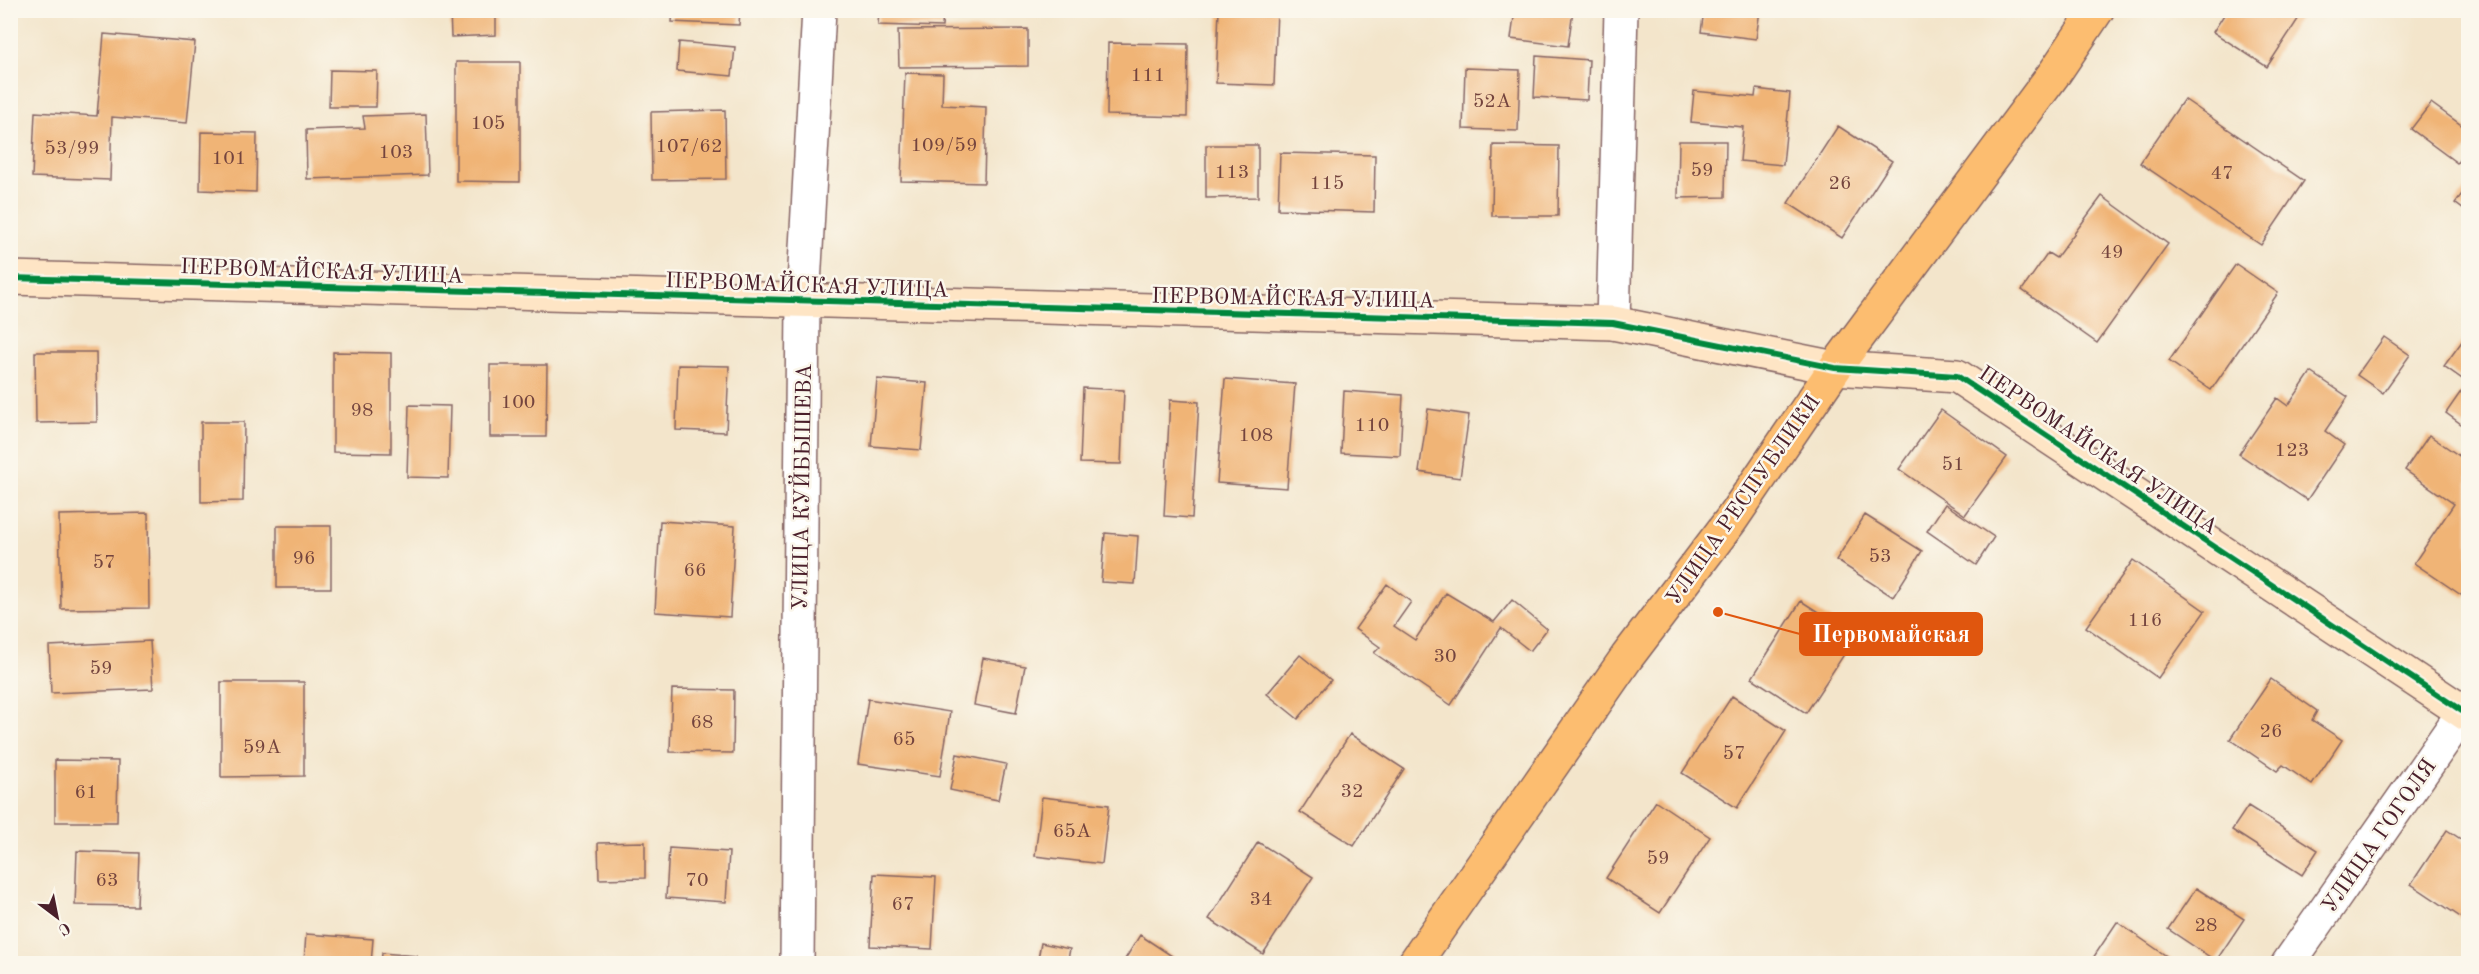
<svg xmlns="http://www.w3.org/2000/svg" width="2479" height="974" font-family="'Old Standard TT',serif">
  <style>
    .building { fill: #f0b476 }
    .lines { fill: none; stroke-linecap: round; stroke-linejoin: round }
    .street-casing { stroke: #856463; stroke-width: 36 }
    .secondary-casing { stroke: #856463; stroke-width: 36 }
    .primary-casing { stroke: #856463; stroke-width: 36 }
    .street { stroke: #fff; stroke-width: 33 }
    .secondary { stroke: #fee5c5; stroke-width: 33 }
    .primary { stroke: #fcbd6f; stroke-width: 33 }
    .cycleway-casing { stroke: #fbf7ec; stroke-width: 10 }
    .cycleway { stroke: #00873e; stroke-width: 6 }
    .labels { text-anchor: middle; stroke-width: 5; stroke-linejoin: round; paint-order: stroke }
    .number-label { font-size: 20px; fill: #74443e }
    .street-label { font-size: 22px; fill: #4a1f2b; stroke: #fbf7ec }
    .leader { fill: none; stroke: #e0560e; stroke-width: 2 }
    .callout-dot { fill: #e0560e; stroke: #fbf7ec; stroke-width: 2 }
    .callout { fill: #e0560e; stroke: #e0560e; stroke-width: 2 }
    .callout-label { font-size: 24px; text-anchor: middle; font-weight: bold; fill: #fff }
  </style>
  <rect width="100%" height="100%" fill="#fbf7ec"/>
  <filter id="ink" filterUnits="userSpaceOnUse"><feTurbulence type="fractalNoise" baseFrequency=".0167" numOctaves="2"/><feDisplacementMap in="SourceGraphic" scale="12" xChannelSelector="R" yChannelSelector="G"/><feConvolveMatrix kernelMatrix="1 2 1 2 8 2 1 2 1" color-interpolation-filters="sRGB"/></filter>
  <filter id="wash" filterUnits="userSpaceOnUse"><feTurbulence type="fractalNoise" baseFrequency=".008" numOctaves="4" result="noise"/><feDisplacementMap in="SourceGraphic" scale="24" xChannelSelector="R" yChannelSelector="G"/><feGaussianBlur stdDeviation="1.35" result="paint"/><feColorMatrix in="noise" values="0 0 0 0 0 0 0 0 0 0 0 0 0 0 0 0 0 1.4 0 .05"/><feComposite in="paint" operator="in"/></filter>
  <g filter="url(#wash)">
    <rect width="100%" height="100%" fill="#f3e5cb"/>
    <g id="blocks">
      <path class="building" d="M 450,10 L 496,10 L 496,35 L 451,37 Z
        M 673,10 L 740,10 L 739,25 L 672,22 Z
        M 879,10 L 943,10 L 942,27 L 878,25 Z
        M 1219,10 L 1277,10 L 1274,85 L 1216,83 Z
        M 1515,10 L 1573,10 L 1568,46 L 1511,39 Z
        M 1704,10 L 1760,10 L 1756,39 L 1701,32 Z
        M 2227,10 L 2304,10 L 2267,67 L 2213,32 Z
        M 1028,29 L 1028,66 L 899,67 L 898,30 Z
        M 104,34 L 195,42 L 187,123 L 112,117 L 110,180 L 32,177 L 35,112 L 97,116 Z
        M 679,42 L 735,47 L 732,76 L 677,71 Z
        M 1108,43 L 1188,44 L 1187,117 L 1107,115 Z
        M 1536,56 L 1589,60 L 1587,100 L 1534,97 Z
        M 456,62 L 520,62 L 520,182 L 456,181 Z
        M 1465,68 L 1520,70 L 1518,131 L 1463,129 Z
        M 330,70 L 377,71 L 376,107 L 329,107 Z
        M 905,73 L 943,74 L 942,105 L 986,107 L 984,183 L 901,181 Z
        M 1756,89 L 1790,93 L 1783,165 L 1740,161 L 1743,127 L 1691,122 L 1694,91 L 1755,97 Z
        M 2184,99 L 2304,181 L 2261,245 L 2140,163 Z
        M 2431,103 L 2468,130 L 2468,147 L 2457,163 L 2411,129 Z
        M 725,110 L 726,179 L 652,180 L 651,112 Z
        M 426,114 L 428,175 L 307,179 L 306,130 L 365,128 L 363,116 Z
        M 1838,126 L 1892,161 L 1842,238 L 1788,203 Z
        M 201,132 L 257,133 L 256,192 L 200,190 Z
        M 1679,141 L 1726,141 L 1725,197 L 1678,198 Z
        M 1206,145 L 1258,145 L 1258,197 L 1206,198 Z
        M 1493,145 L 1559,146 L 1558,216 L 1492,216 Z
        M 1280,153 L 1375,155 L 1374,212 L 1278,209 Z
        M 2468,186 L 2468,213 L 2455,203 Z
        M 2102,196 L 2168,244 L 2097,343 L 2022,290 L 2048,253 L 2056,258 Z
        M 2236,264 L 2278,293 L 2211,390 L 2169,361 Z
        M 2466,336 L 2468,338 L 2468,383 L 2444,366 Z
        M 2384,337 L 2410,355 L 2383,393 L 2357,375 Z
        M 35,352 L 96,352 L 97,422 L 36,423 Z
        M 333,352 L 391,353 L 391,453 L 333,452 Z
        M 490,365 L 547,365 L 546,437 L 490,437 Z
        M 678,365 L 729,366 L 726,432 L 676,430 Z
        M 2311,372 L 2348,397 L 2325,431 L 2344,445 L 2307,500 L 2239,454 L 2277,398 L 2288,406 Z
        M 877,379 L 927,383 L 921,450 L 871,446 Z
        M 1225,379 L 1295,384 L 1287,488 L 1217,483 Z
        M 1083,388 L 1124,390 L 1121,464 L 1080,463 Z
        M 2462,390 L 2468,394 L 2468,429 L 2446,413 Z
        M 1344,391 L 1403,395 L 1400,456 L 1341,453 Z
        M 1170,400 L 1199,402 L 1192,518 L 1164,516 Z
        M 409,405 L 450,406 L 448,478 L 407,477 Z
        M 1428,409 L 1469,415 L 1460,478 L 1419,472 Z
        M 1941,410 L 2007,457 L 1965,515 L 1899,469 Z
        M 201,422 L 244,422 L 243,501 L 201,502 Z
        M 2429,435 L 2468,462 L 2468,590 L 2464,597 L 2414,563 L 2454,504 L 2405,470 Z
        M 1945,504 L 1994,537 L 1976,565 L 1927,531 Z
        M 148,513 L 149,608 L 61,609 L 59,515 Z
        M 1865,515 L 1922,551 L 1893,597 L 1836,560 Z
        M 660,521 L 735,526 L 730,617 L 655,612 Z
        M 277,526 L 331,526 L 331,588 L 277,588 Z
        M 1105,533 L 1138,536 L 1135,584 L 1101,582 Z
        M 2133,560 L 2205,611 L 2158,678 L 2086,627 Z
        M 1387,584 L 1411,602 L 1394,626 L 1415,640 L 1446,593 L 1494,622 L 1512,600 L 1547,629 L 1530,651 L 1501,628 L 1451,705 L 1374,653 L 1380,647 L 1355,629 Z
        M 1801,601 L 1856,636 L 1806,713 L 1752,678 Z
        M 150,641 L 153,689 L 51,693 L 49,646 Z
        M 1300,655 L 1331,680 L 1298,719 L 1267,694 Z
        M 983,658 L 1025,666 L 1016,713 L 974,705 Z
        M 2271,679 L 2317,711 L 2312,720 L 2342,740 L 2312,785 L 2283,765 L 2277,771 L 2230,739 Z
        M 221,682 L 304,682 L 304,776 L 221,777 Z
        M 672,689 L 734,690 L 733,753 L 670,752 Z
        M 1732,696 L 1786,731 L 1737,808 L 1682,773 Z
        M 868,699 L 950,712 L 940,776 L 858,764 Z
        M 1350,734 L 1404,769 L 1354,846 L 1300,812 Z
        M 957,754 L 1006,764 L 998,800 L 950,790 Z
        M 55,760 L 118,761 L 117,822 L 55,822 Z
        M 1042,797 L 1109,805 L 1102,864 L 1035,856 Z
        M 1656,801 L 1710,837 L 1660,913 L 1606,878 Z
        M 2248,806 L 2318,850 L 2302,875 L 2232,830 Z
        M 2447,830 L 2468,844 L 2468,922 L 2411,884 Z
        M 645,842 L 645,878 L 599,879 L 598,843 Z
        M 1258,842 L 1313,877 L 1263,954 L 1209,919 Z
        M 669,848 L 729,852 L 726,902 L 666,898 Z
        M 77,851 L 139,853 L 137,906 L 75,905 Z
        M 874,874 L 936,877 L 932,949 L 870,946 Z
        M 2196,888 L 2244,919 L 2216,961 L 2168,929 Z
        M 2117,922 L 2178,964 L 2089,964 Z
        M 306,934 L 373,939 L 371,964 L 304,962 Z
        M 1140,935 L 1184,964 L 1122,964 Z
        M 1041,943 L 1070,949 L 1067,964 L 1037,964 Z
        M 382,953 L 417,956 L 417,964 L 381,964 Z"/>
    </g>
  </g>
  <g filter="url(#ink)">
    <use href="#blocks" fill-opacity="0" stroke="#856463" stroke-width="1.5"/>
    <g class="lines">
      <g class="street-casing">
        <path id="street" d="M 1613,323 L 1621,10
          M 797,964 L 803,303 L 819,10
          M 2288,964 L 2468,706"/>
      </g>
      <g class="secondary-casing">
        <path id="secondary" d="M 10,278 L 1613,323 L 1835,368 L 1957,376 L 2468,715"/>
      </g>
      <g class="primary-casing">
        <path id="primary" d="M 1414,964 L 1627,657 L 1731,520 L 1835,368 L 2056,71 L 2097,10"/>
      </g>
      <use href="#street" class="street"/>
      <use href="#secondary" class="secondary"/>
      <use href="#primary" class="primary"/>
      <g class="cycleway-casing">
        <path id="cycleway" d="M 10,278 L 1613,323 L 1835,368 L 1957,376 L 2468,715"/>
      </g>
      <use href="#cycleway" class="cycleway"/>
    </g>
  </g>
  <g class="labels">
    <g class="number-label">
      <text x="1148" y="81">111</text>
      <text x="1492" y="107">52А</text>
      <text x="488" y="129">105</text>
      <text x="944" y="151">109/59</text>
      <text x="689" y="152">107/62</text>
      <text x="72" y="154">53/99</text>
      <text x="396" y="158">103</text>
      <text x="229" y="164">101</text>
      <text x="1702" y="176">59</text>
      <text x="1232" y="178">113</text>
      <text x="2222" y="179">47</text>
      <text x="1327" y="189">115</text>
      <text x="1840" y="189">26</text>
      <text x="2112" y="258">49</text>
      <text x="518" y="408">100</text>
      <text x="362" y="416">98</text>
      <text x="1372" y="431">110</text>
      <text x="1256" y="441">108</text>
      <text x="2292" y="456">123</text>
      <text x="1953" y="470">51</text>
      <text x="1880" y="562">53</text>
      <text x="304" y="564">96</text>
      <text x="104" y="568">57</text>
      <text x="695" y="576">66</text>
      <text x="2145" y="626">116</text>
      <text x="1445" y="662">30</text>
      <text x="101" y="674">59</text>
      <text x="702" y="728">68</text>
      <text x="2271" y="737">26</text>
      <text x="904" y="745">65</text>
      <text x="262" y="753">59А</text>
      <text x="1734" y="759">57</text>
      <text x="1352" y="797">32</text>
      <text x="86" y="798">61</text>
      <text x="1072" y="837">65А</text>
      <text x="1658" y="864">59</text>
      <text x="107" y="886">63</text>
      <text x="697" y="886">70</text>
      <text x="1261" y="905">34</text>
      <text x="903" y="910">67</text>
      <text x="2206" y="931">28</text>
    </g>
    <g class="street-label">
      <text transform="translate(322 270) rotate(2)" y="8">ПЕРВОМАЙСКАЯ УЛИЦА</text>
      <text transform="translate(807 284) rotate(2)" y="8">ПЕРВОМАЙСКАЯ УЛИЦА</text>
      <text transform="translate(1293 297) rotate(1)" y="8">ПЕРВОМАЙСКАЯ УЛИЦА</text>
      <text transform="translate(2099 449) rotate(34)" y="8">ПЕРВОМАЙСКАЯ УЛИЦА</text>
      <text transform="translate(801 487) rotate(-89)" y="8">УЛИЦА КУЙБЫШЕВА</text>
      <text transform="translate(1742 499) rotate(-55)" y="8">УЛИЦА РЕСПУБЛИКИ</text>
      <text transform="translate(2378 835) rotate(-55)" y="8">УЛИЦА ГОГОЛЯ</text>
    </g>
  </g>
  <path class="leader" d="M1718 612L1800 634"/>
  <circle class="callout-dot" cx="1718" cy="612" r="6"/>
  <rect class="callout" x="1800" y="613" width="182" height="42" rx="6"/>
  <g class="callout-label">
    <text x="1891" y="642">Первомайская</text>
  </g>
  <rect width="2479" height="974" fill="none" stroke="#fbf7ec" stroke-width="36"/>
  <g transform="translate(57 917) rotate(148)" stroke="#fbf7ec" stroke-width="4.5" paint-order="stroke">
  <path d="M0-4.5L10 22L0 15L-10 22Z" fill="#4a1f2b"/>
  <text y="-9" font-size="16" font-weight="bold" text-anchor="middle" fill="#4a1f2b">С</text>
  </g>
</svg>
